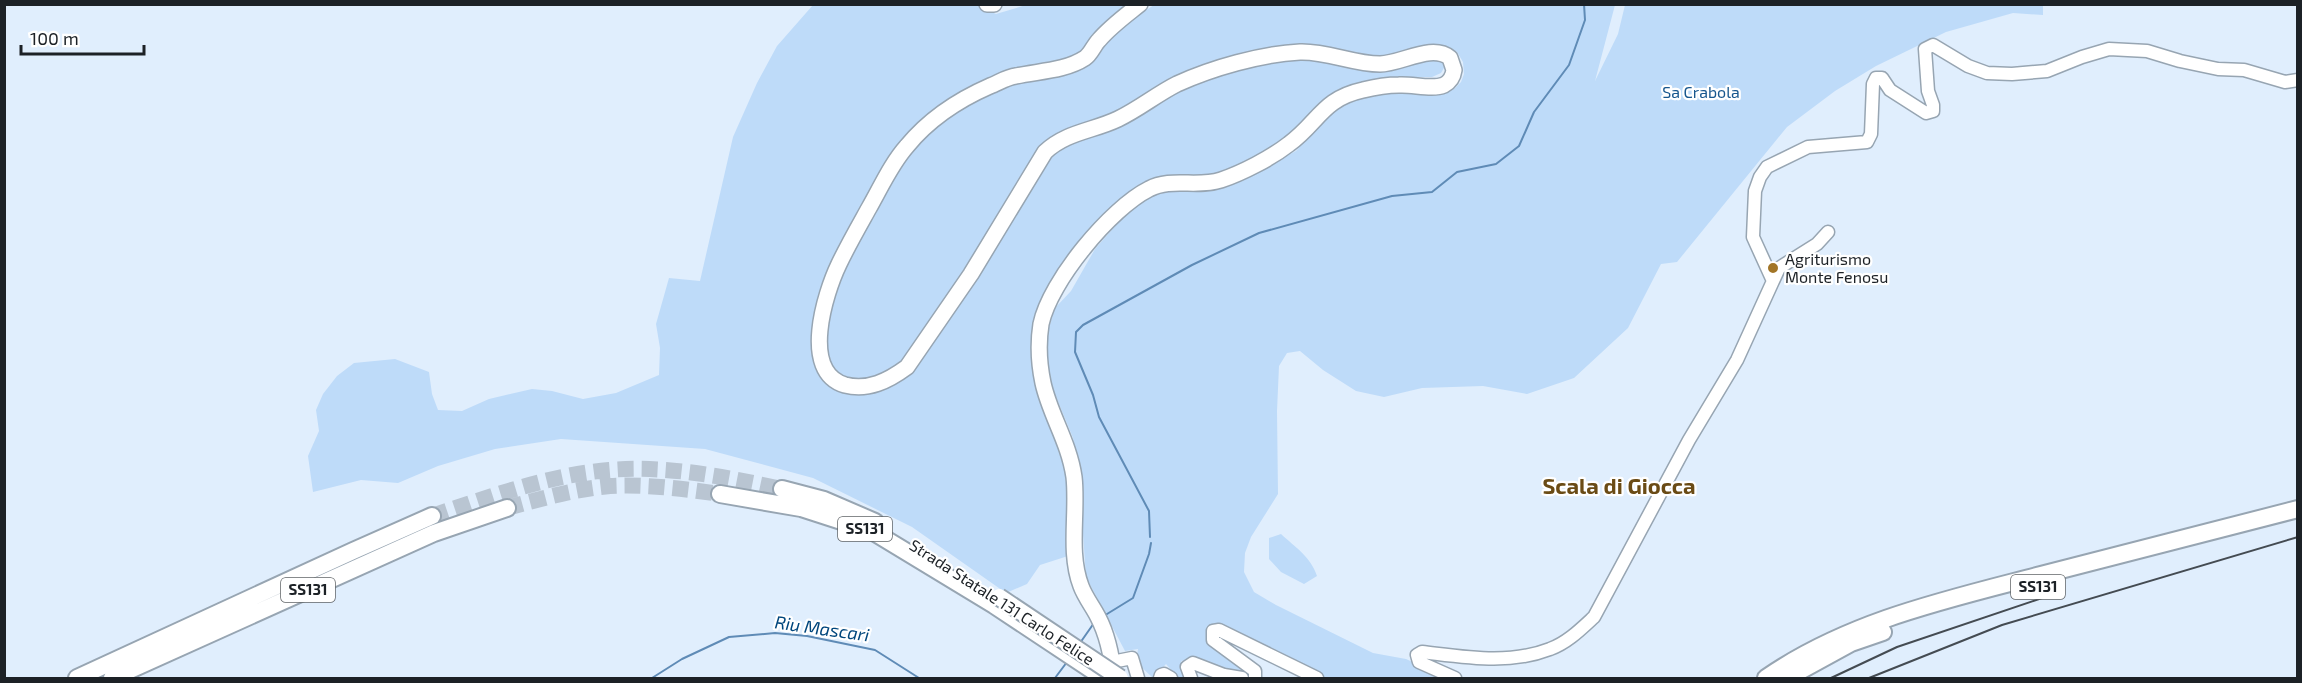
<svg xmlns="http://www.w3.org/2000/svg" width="2302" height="683" font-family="'Exo 2',sans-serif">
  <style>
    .green { fill: #bedbf9 }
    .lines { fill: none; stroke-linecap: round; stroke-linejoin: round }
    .stream { stroke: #5f8bb6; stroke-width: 2 }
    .highway-tunnel { stroke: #b9c5d2; stroke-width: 16; stroke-dasharray: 16 8; stroke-linecap: butt }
    .minor-casing { stroke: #97a5b2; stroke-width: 15 }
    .major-casing { stroke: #97a5b2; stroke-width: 18 }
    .highway-casing { stroke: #97a5b2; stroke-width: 20 }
    .minor { stroke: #fff; stroke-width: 12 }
    .major { stroke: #fff; stroke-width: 15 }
    .highway { stroke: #fff; stroke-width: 16 }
    .rail { stroke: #444b52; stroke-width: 2 }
    .highway-bridge-casing { stroke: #97a5b2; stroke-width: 20; stroke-linecap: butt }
    .highway-bridge { stroke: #fff; stroke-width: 16 }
    .poi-dot { fill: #a27527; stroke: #fff; stroke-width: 2 }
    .labels { text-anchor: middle; stroke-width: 4.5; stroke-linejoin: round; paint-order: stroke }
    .shield { fill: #fff; stroke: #606467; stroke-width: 1.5 }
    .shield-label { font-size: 15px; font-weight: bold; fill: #1c2126 }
    .park-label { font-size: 16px; fill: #18578e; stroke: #fff }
    .poi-label { font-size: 16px; fill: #1c2126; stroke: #fff; text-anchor: start }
    .street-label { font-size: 16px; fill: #1c2126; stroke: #fff }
    .water-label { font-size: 18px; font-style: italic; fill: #00467c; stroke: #fff }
    .district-label { font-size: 22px; font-weight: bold; fill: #6a4b15; stroke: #fff }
  </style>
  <rect width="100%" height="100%" fill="#e0eefd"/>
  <path class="green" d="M 813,5 L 976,5 L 996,14 L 1026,5 L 1135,5 L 1084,53 L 932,114 L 826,282 L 824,376 L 885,388 L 1052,151 L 1070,140 L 1090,137 L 1116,128 L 1165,98 L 1209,77 L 1274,59 L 1314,56 L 1391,69 L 1435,57 L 1443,61 L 1444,68 L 1441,73 L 1432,77 L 1401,77 L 1337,90 L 1317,106 L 1291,136 L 1269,152 L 1211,177 L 1154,180 L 1103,220 L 1035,335 L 1065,468 L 1068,510 L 1068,556 L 1040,565 L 1027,584 L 1006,593 L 912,527 L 813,478 L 705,449 L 561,439 L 495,449 L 438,466 L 398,483 L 361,480 L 313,492 L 308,456 L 319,431 L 316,410 L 323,394 L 337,376 L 354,363 L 395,359 L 429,372 L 432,394 L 438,410 L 462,411 L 489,399 L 532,389 L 552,391 L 583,399 L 616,393 L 659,375 L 660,348 L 656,324 L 669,278 L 700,281 L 733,137 L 757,83 L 777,46 Z
    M 1154,5 L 1615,5 L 1595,81 L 1618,34 L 1625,5 L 2043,5 L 2043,15 L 2013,13 L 1946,32 L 1876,66 L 1835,91 L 1787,127 L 1677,262 L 1661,264 L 1628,328 L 1574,378 L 1527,394 L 1483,386 L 1422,388 L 1384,397 L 1356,391 L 1323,370 L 1300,351 L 1287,353 L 1279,366 L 1277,411 L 1278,494 L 1251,537 L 1245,553 L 1244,572 L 1254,592 L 1276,605 L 1373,653 L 1406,659 L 1448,678 L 1325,678 L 1214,625 L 1208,626 L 1206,634 L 1254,676 L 1189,660 L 1181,661 L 1189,678 L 1178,678 L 1166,664 L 1157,674 L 1156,678 L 1153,678 L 1136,662 L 1138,649 L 1125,651 L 1086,577 L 1079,476 L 1073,438 L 1049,380 L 1047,334 L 1055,308 L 1071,291 L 1095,249 L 1130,209 L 1163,189 L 1250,174 L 1296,151 L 1342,101 L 1397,91 L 1444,92 L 1454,89 L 1461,82 L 1464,74 L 1463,62 L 1457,52 L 1446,46 L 1432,45 L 1389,57 L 1255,54 L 1114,116 L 1056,134 L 1043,144 L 1010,202 L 903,364 C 900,367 896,371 893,373 C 885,378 862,384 854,381 C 839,376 831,369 826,354 C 813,310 885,184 914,149 C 949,108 996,89 1046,73 C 1061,69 1080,66 1093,59 C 1102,54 1106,41 1113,34 C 1126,23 1140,14 1154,5 Z
    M 1281,534 C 1295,547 1311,557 1317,576 L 1304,584 L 1281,572 L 1269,559 L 1269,538 Z"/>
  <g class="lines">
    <path class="stream" d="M 1150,537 L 1149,511 L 1099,417 L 1093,395 L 1075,352 L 1076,332 L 1083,325 L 1192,265 L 1259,233 L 1392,196 L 1432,192 L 1457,172 L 1496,164 L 1519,146 L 1534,112 L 1569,65 L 1585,20 L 1584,4
      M 1107,614 L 1133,598 L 1149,554 L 1151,543
      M 1080,643 L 1094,623
      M 652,678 L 682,659 L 729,637 L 775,633 L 807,636 L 875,650 L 919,678
      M 1055,678 L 1067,662"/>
    <path class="highway-tunnel" d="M 507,508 C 540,499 575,489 610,486 C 647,484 684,489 720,494
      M 432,516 C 489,497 549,475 609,470 C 668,465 725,477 782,489"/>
    <g class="minor-casing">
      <path id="minor" d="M 1828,232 L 1817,244 L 1779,268 L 1773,281 L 1753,237 L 1755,191 L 1760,177 L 1767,167 L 1808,147 L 1867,142 L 1871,134 L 1873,84 L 1876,78 L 1882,78 L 1890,90 L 1926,113 L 1933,111 L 1933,105 L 1928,91 L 1925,49 L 1933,45 L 1968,66 L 1987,73 L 2012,74 L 2047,71 L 2082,57 L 2109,49 L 2147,51 L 2180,61 L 2218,69 L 2244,70 L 2285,82 L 2298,80
        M 1112,662 L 1132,658 L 1138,678
        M 1160,678 L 1161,675 L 1164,674 L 1171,678
        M 1191,678 L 1187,667 L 1193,663 L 1224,675 L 1242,678
        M 1255,678 L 1255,671 L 1213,640 L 1213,631 L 1219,630 L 1317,678
        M 1455,678 L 1419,662 L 1417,655 L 1422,652 C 1465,657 1509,665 1550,649 C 1567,643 1581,629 1594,617 L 1689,440 L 1737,360 L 1773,281"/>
    </g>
    <g class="major-casing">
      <path id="major" d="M 987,4 L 994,4
        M 1114,678 C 1112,658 1108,636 1098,617 C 1093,607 1085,597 1081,586 C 1068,552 1078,512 1074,477 C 1069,442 1050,415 1043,383 C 1039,364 1038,343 1041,324 C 1050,281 1111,208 1149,189 C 1171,177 1197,188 1221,180 C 1242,173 1271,158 1289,144 C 1319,122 1322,99 1363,90 C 1375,87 1388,85 1399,85 C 1413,84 1432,90 1444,85 C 1450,82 1453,77 1454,70 L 1450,58 C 1432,43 1401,64 1380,64 C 1353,64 1327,51 1300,52 C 1261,54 1212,68 1177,84 C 1157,94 1139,109 1118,119 C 1093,131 1066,132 1045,152 L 971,274 L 907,367 C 888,381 868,391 845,385 C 800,372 825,293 839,264 C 848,245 859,226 869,208 C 881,187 891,164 907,146 C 930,118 958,100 990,86 C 998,83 1007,77 1016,76 C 1039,71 1065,71 1085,58 C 1091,54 1094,45 1099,40 C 1111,26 1125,16 1140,4"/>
    </g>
    <g class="highway-casing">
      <path id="highway" d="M 782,489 L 824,500 L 875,522
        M 720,494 L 801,508 L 872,531 L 994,605 L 1104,678
        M 77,678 L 353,551 L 432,516
        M 112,678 L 434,533 L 507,508
        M 1766,678 C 1849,621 1945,600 2041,575 C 2127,553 2212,531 2298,509
        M 1787,678 L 1851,643 L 1883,632"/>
    </g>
    <use href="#minor" class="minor"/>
    <use href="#major" class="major"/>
    <use href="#highway" class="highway"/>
    <path class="rail" d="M 1831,678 L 1897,647 L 2057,593
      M 1869,678 L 2002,625 L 2298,537"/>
    <g class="highway-bridge-casing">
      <path id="highway-bridge" d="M 999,597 L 1120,678"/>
    </g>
    <use href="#highway-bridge" class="highway-bridge"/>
  </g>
  <circle class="poi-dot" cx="1773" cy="268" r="6"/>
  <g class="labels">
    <g class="shield">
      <rect x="838" y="517" width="54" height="24" rx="4.5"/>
      <rect x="2011" y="575" width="54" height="24" rx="4.5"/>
      <rect x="281" y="578" width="54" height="24" rx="4.5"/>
    </g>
    <g class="shield-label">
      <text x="865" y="534">SS131</text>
      <text x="2038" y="592">SS131</text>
      <text x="308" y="595">SS131</text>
    </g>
    <g class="park-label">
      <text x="1701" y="98">Sa Crabola</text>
    </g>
    <g class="poi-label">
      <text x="1785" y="265">Agriturismo<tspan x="1785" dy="18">Monte Fenosu</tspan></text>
    </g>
    <g class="street-label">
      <text transform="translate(1002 602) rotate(33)" y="6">Strada Statale 131 Carlo Felice</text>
    </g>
    <g class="water-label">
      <text transform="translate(822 629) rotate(8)" y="6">Riu Mascari</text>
    </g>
    <g class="district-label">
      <text x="1619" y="494">Scala di Giocca</text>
    </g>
  </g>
  <rect width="2302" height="683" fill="none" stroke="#1c2126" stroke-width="12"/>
  <path d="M21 45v9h123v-9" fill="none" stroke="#1c2126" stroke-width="3"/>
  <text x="30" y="45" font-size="18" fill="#1c2126" stroke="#ffffff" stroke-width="4.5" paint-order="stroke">100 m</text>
</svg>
